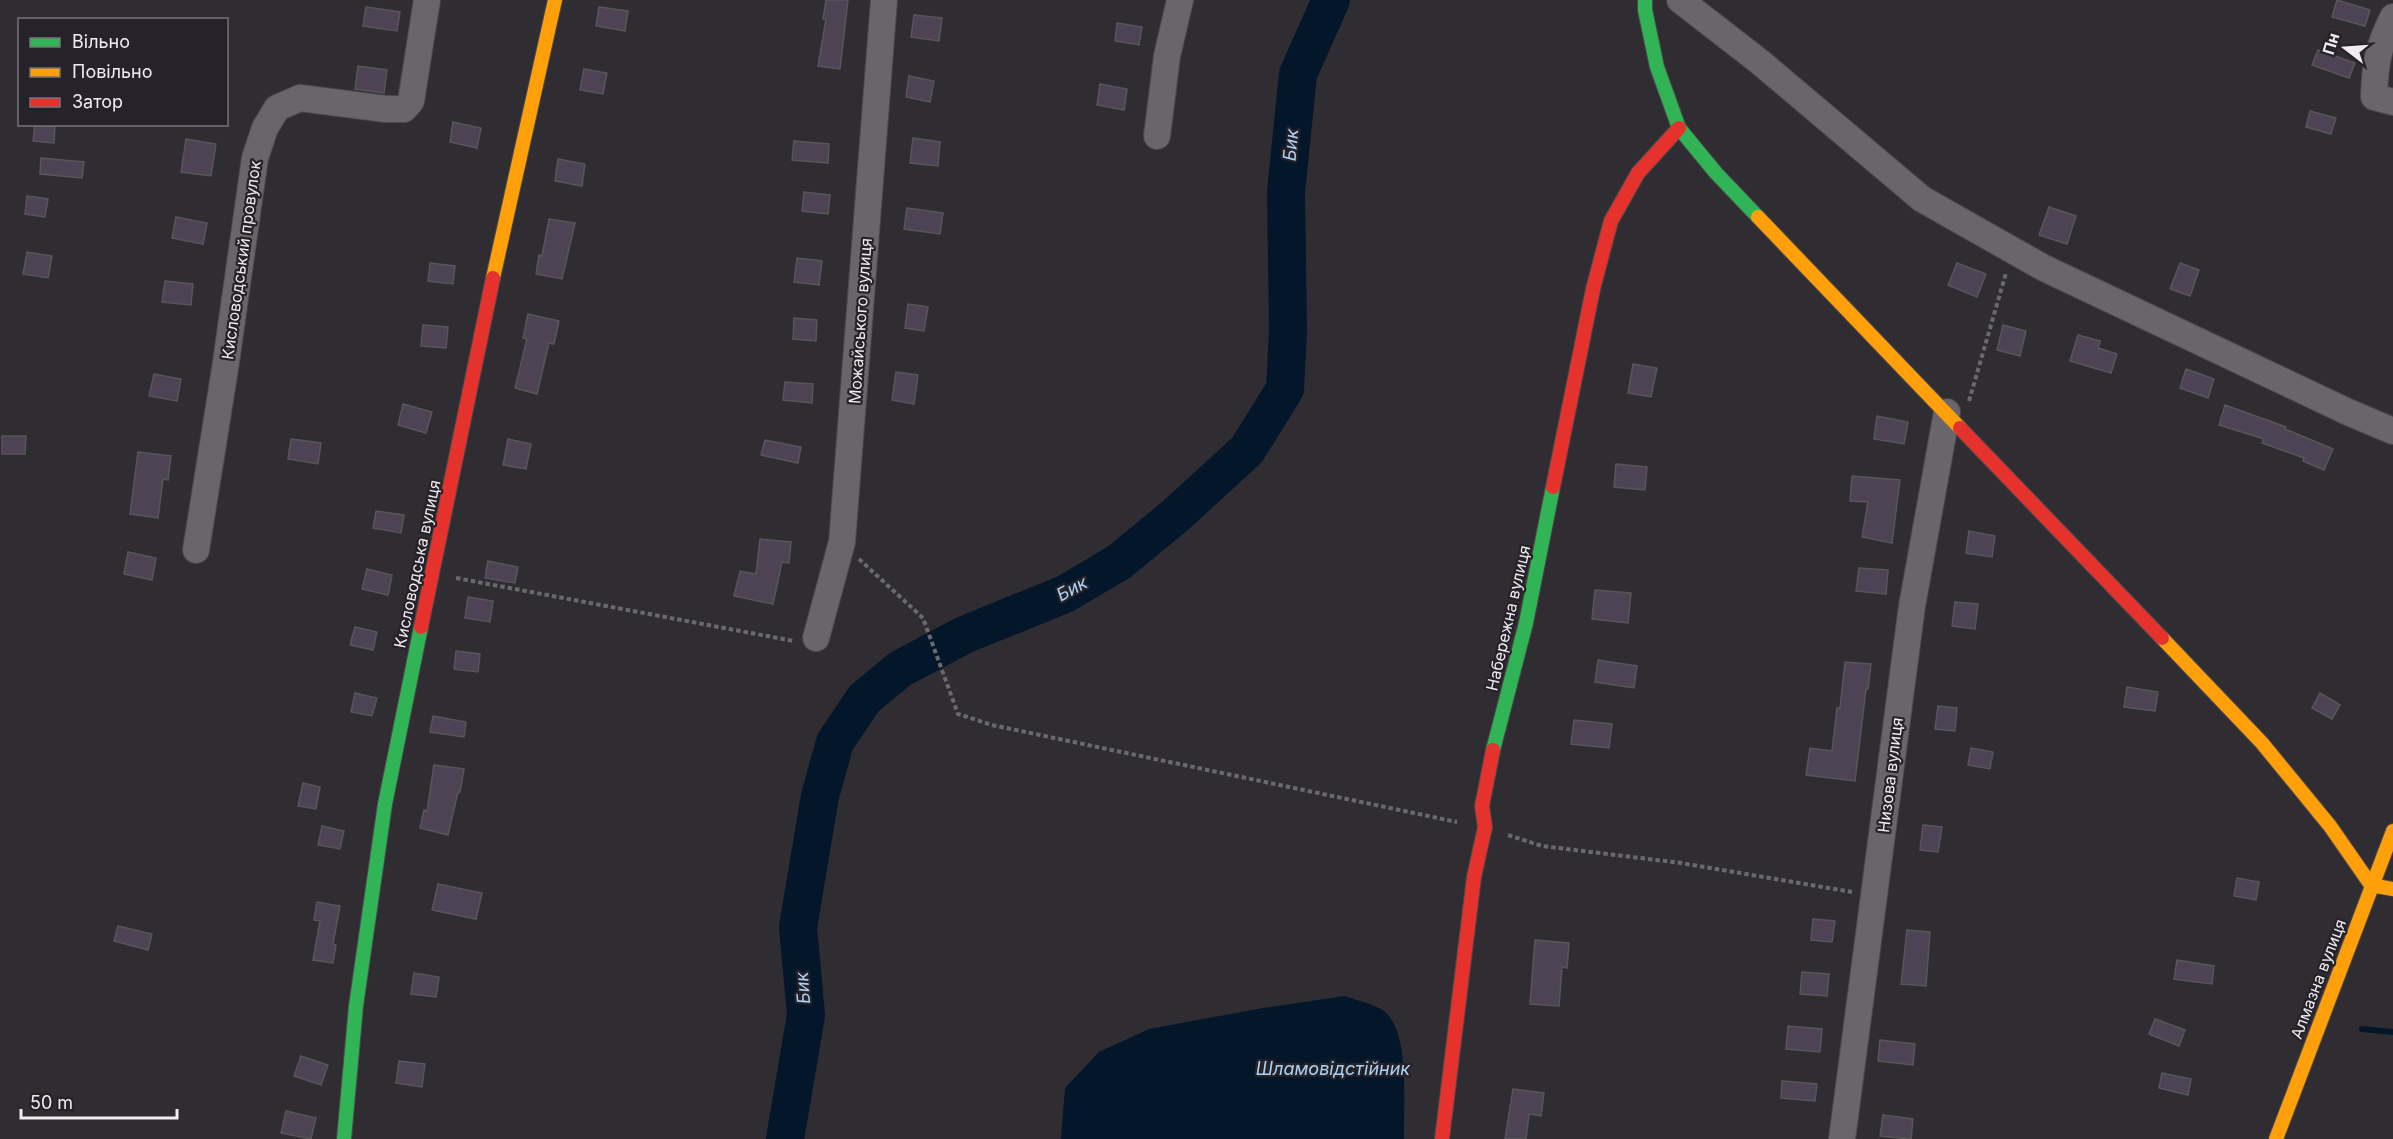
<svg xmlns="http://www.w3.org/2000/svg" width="2393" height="1139" font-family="Inter,sans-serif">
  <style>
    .water { fill: #04162a }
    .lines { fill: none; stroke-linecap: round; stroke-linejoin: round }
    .stream { stroke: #04162a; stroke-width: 6 }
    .river { stroke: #04162a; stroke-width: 38 }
    .building { fill: #4d4354; stroke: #585659; stroke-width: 1.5 }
    .street-casing { stroke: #4b494d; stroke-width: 28 }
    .fast-casing { stroke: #4b494d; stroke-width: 16 }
    .slow-casing { stroke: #4b494d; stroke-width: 16 }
    .jam-casing { stroke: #4b494d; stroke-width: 16 }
    .path { stroke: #6a696c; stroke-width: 4; stroke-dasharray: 4.5 3; stroke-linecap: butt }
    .street { stroke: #686669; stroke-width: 26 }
    .fast { stroke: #30b455; stroke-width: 14 }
    .slow { stroke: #ff9f0a; stroke-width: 14 }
    .jam { stroke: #e5322d; stroke-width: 14 }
    .labels { text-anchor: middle; stroke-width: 4.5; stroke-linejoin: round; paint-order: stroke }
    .street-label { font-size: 16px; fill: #efecf2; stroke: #262229 }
    .water-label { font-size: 18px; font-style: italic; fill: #add2f5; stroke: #262229 }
  </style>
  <rect width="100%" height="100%" fill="#2f2d31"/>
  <path class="water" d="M 1345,996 C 1355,1000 1377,1005 1384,1011 C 1411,1032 1403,1107 1404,1139 L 1061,1139 L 1065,1088 L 1099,1052 L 1149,1029 L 1263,1008 Z"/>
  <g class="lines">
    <path class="stream" d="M 2362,1029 L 2393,1032"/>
    <path class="river" d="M 785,1139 L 806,1015 L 798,927 L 820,796 L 835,742 L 864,699 L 900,669 L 964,635 L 1065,594 L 1119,562 L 1175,516 L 1247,450 L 1285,389 L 1288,331 L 1286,192 L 1298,74 L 1331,0"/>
  </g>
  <path class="building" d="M 826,0 L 848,0 L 840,69 L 818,66 L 826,19 L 823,19 Z
    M 2337,0 L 2370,10 L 2365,26 L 2332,17 Z
    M 366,7 L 400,12 L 397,31 L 363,26 Z
    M 599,7 L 628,11 L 625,31 L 596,26 Z
    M 914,15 L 942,18 L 939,41 L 911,37 Z
    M 1117,23 L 1142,27 L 1139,45 L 1115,41 Z
    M 2318,50 L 2355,63 L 2349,78 L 2312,65 Z
    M 358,66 L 387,70 L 384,93 L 355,89 Z
    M 584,69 L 607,73 L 603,94 L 580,90 Z
    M 909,76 L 934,81 L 930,102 L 906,97 Z
    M 1100,84 L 1127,89 L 1124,110 L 1097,105 Z
    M 2310,111 L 2336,118 L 2331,134 L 2306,127 Z
    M 453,122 L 481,128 L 477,148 L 450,142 Z
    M 35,124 L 55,124 L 54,143 L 33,141 Z
    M 913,138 L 940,142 L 938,166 L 910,163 Z
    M 186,139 L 216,144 L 211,176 L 181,172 Z
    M 794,141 L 829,144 L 828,163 L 792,160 Z
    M 41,158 L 84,162 L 82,178 L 40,174 Z
    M 558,159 L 585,164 L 582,186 L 555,181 Z
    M 804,192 L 830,195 L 828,214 L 802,211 Z
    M 27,196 L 48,199 L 45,217 L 25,214 Z
    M 2049,207 L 2076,216 L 2067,244 L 2039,235 Z
    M 907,208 L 943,213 L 940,234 L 904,229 Z
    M 176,217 L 207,223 L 203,244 L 172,238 Z
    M 549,219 L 575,223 L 562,279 L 536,274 L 539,255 L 542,256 Z
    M 27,252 L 52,256 L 48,278 L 23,274 Z
    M 797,258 L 822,261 L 819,285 L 794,282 Z
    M 430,263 L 455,266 L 453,284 L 428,281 Z
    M 1957,263 L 1986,274 L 1977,297 L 1948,285 Z
    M 2180,263 L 2199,270 L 2190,296 L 2170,289 Z
    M 165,281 L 193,284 L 191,305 L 162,302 Z
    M 908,304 L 928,307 L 924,331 L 905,328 Z
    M 528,314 L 559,321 L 554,344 L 549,343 L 537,394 L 515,388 L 527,339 L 523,338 Z
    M 794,318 L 817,320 L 816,341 L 793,339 Z
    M 423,325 L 448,327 L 446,348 L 421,346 Z
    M 2003,325 L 2026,331 L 2020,356 L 1997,350 Z
    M 2078,335 L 2100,341 L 2098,348 L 2117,354 L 2111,373 L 2070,361 Z
    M 1633,364 L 1657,368 L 1651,397 L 1628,393 Z
    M 2186,369 L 2214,379 L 2208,398 L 2180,388 Z
    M 896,372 L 918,375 L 914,404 L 892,400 Z
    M 154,374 L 181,379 L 177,401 L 149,396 Z
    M 785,382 L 813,384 L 812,403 L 783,400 Z
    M 403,404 L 432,412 L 426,433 L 398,425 Z
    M 2225,405 L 2286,427 L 2285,429 L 2333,449 L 2324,470 L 2303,461 L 2304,458 L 2262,443 L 2264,439 L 2219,425 Z
    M 1877,416 L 1908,422 L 1904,444 L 1874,439 Z
    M 2,436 L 26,436 L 25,454 L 2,454 Z
    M 291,439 L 321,443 L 318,464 L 288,459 Z
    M 508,439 L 531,444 L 526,469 L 503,465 Z
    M 765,440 L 801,447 L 798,463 L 761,455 Z
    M 138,452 L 171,456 L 168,480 L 163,479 L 158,518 L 130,514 Z
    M 1616,464 L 1647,467 L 1645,490 L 1614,487 Z
    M 1852,476 L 1900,480 L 1892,543 L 1862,537 L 1868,502 L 1850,501 Z
    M 376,511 L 404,515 L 401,533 L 373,528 Z
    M 1969,531 L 1995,536 L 1992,557 L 1966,553 Z
    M 760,539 L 791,542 L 789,563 L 782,562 L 773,604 L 734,596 L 740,571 L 756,574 Z
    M 128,552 L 156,558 L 152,580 L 124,574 Z
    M 488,561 L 518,567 L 515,583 L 485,578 Z
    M 1859,568 L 1888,570 L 1886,594 L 1856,591 Z
    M 367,569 L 392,575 L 388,595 L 362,589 Z
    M 1595,590 L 1631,593 L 1628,623 L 1592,619 Z
    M 468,597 L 493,601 L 490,622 L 465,618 Z
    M 1955,602 L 1978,604 L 1975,629 L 1952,626 Z
    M 355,627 L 377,632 L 373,650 L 350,645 Z
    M 456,651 L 480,654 L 478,672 L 454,669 Z
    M 1598,660 L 1637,666 L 1634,688 L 1595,682 Z
    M 1845,662 L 1871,664 L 1868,689 L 1866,689 L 1855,781 L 1806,775 L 1810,748 L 1832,751 L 1837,708 L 1840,708 Z
    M 2127,687 L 2158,692 L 2155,711 L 2124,707 Z
    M 355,693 L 377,698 L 372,716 L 351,712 Z
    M 2320,693 L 2340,705 L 2332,719 L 2312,708 Z
    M 1938,706 L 1957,708 L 1955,731 L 1935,729 Z
    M 433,716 L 466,722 L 464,737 L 430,732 Z
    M 1574,720 L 1612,724 L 1609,748 L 1571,744 Z
    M 1971,748 L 1993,752 L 1990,769 L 1968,765 Z
    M 434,765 L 464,769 L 460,792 L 458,792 L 448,835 L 420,828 L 424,810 L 427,811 Z
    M 303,783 L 320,787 L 316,809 L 298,806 Z
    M 1923,825 L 1942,827 L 1938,852 L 1920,850 Z
    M 322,826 L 344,831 L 340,849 L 318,845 Z
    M 2237,878 L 2259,882 L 2256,900 L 2234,896 Z
    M 438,884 L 482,893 L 476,919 L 432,910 Z
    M 317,902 L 340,906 L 333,944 L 336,945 L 333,963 L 313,960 L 320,921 L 314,920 Z
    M 1813,919 L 1835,921 L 1832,942 L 1811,940 Z
    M 118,926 L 152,934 L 148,950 L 114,941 Z
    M 1907,930 L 1930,932 L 1926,986 L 1901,984 Z
    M 1535,940 L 1569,943 L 1567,968 L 1562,967 L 1559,1006 L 1530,1004 Z
    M 2177,960 L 2214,966 L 2212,984 L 2174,979 Z
    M 1802,972 L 1829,974 L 1827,996 L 1800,994 Z
    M 414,973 L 439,977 L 436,997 L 411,994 Z
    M 2155,1019 L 2185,1030 L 2179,1046 L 2149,1034 Z
    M 1788,1026 L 1822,1029 L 1820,1052 L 1786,1049 Z
    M 1880,1040 L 1915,1044 L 1913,1065 L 1878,1061 Z
    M 301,1056 L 328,1065 L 321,1085 L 294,1076 Z
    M 399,1061 L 425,1064 L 422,1087 L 396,1083 Z
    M 2162,1073 L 2191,1079 L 2188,1095 L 2159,1088 Z
    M 1782,1081 L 1817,1084 L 1815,1101 L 1781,1098 Z
    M 1513,1089 L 1544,1093 L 1541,1116 L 1529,1114 L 1526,1139 L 1505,1139 Z
    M 286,1111 L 316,1118 L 311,1139 L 281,1133 Z
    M 1883,1115 L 1913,1119 L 1911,1139 L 1880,1136 Z"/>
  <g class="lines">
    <g class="street-casing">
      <path id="street" d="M 1680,0 L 1760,62 L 1922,199 L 2044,268 L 2348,412 L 2393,431
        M 2393,17 C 2378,47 2375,64 2374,97 L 2393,102
        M 1157,136 L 1167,56 L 1180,0
        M 196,550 L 225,369 L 255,158 L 265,128 L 277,108 L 300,98 L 386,109 L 404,109 L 411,101 L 427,0
        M 816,638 L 842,542 L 884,0
        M 1842,1139 L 1912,606 L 1947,412"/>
    </g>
    <g class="fast-casing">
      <path id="fast" d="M 1645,0 L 1645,10 L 1657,67 L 1679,128 L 1716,173 L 1758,217
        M 1493,750 L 1526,623 L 1553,487
        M 344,1139 L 356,1006 L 385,804 L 421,627"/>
    </g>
    <g class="slow-casing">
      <path id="slow" d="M 1758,217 L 1960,428
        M 493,278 L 555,0
        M 2162,638 L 2262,743 L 2330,826 L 2371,885 L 2393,889
        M 2276,1139 L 2393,831"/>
    </g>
    <g class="jam-casing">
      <path id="jam" d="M 1960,428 L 2162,638
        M 1553,487 L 1593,289 L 1611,221 L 1638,173 L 1679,128
        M 421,627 L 493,278
        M 1442,1139 L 1474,877 L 1485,827 L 1482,806 L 1493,750"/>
    </g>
    <path class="path" d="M 1969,401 L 2006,273
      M 859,559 L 923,618 L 958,714 L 992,725 L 1457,822
      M 456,578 L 794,641
      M 1508,835 L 1542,846 L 1681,863 L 1852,892"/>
    <use href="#street" class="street"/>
    <use href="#fast" class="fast"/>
    <use href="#slow" class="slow"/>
    <use href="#jam" class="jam"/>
  </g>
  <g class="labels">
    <g class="street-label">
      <text transform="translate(241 260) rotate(-82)" y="6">Кисловодський провулок</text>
      <text transform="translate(860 321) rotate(-86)" y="6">Можайського вулиця</text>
      <text transform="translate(417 564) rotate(-78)" y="6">Кисловодська вулиця</text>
      <text transform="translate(1508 618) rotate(-77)" y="6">Набережна вулиця</text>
      <text transform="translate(1890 775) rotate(-83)" y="6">Низова вулиця</text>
      <text transform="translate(2318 979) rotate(-69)" y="6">Алмазна вулиця</text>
    </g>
    <g class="water-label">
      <text transform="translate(1291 145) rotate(-85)" y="6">Бик</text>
      <text transform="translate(1072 589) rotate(-28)" y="6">Бик</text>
      <text transform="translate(803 988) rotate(-95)" y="6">Бик</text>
      <text x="1333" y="1075">Шламовідстійник</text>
    </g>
  </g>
  <rect x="18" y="18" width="210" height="108" fill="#262229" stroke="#767379" stroke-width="1.5"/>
  <rect x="30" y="38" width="30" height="9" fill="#30b455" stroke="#767379" stroke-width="1.5"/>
  <text x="72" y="48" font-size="18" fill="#efecf2">Вільно</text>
  <rect x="30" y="68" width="30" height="9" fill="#ff9f0a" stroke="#767379" stroke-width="1.5"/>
  <text x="72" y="78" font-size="18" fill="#efecf2">Повільно</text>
  <rect x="30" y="98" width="30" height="9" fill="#e5322d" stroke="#767379" stroke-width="1.5"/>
  <text x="72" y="108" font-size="18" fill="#efecf2">Затор</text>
  <g transform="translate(2345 48) rotate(287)" stroke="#262229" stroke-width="4.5" paint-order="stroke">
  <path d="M0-4.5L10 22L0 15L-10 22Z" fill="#efecf2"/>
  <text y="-9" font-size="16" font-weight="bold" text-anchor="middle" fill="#efecf2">Пн</text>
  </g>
  <path d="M21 1109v9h156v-9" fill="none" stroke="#efecf2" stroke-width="3"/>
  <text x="30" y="1109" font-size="18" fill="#efecf2" stroke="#262229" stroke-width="4.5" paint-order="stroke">50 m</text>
</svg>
